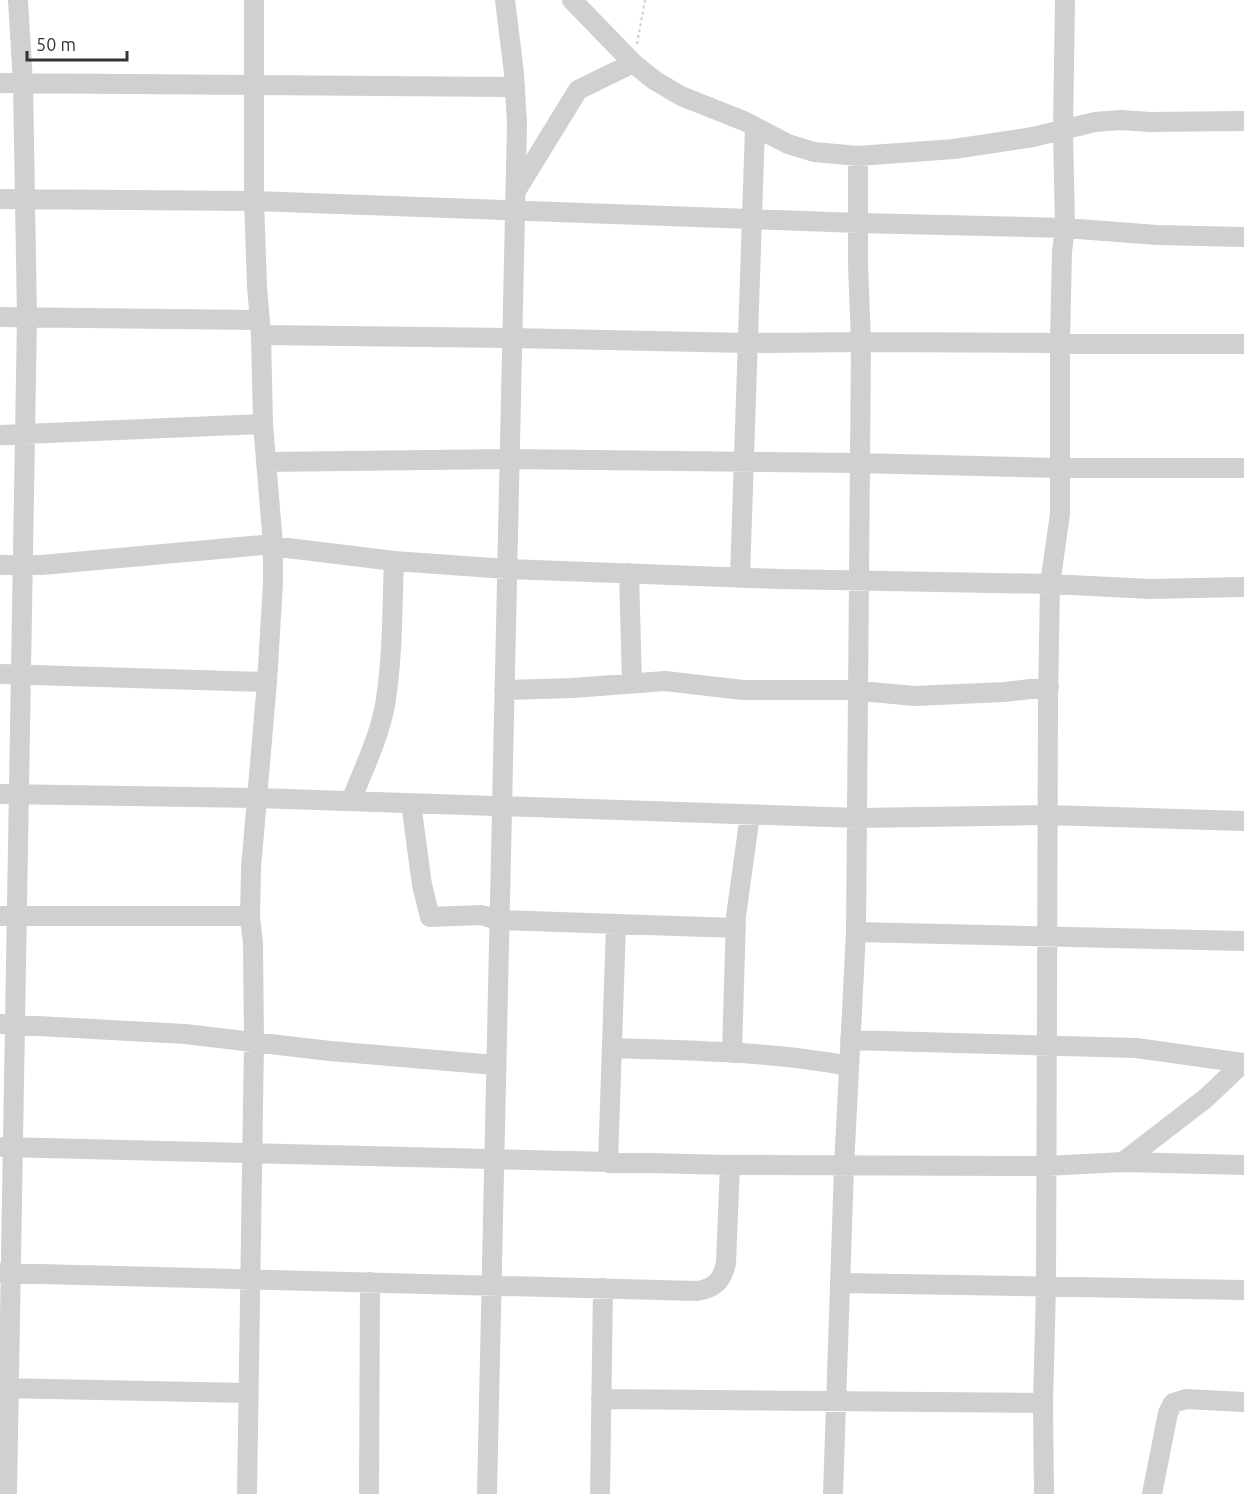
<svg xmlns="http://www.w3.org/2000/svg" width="1244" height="1494" font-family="Ubuntu,sans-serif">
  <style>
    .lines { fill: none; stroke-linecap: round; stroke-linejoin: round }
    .path { stroke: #cdcdcd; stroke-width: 2; stroke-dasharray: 3 3; stroke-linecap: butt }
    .minor { stroke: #d0d0d0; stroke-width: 20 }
  </style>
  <rect width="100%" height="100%" fill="#fff"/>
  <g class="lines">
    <path class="path" d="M 637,44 L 645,0"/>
    <path class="minor" d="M 572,0 L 633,63 L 654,80 L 681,96 L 744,121 L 788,144 L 814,152 L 858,156 L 954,149 L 1033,137 L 1095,122 L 1121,120 L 1150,122 L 1244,121
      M 0,83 L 515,87
      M 516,191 L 578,90 L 633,63
      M 0,199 L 254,201 L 859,223 L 1065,228 L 1157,235 L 1244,237
      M 0,317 L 260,320
      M 261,335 L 511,338 L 748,343 L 861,342 L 1244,344
      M 0,435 L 263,424
      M 266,462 L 508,459 L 859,463 L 1059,468 L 1244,468
      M 0,565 L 42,565 L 263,545 L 394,561 L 507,569 L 780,579 L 1050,584 L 1150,589 L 1244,587
      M 629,573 L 632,683
      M 740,577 L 755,127
      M 0,674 L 267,682
      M 504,690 L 573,688 L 665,681 L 743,690 L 849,690 L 915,696 L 1004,692 L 1049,687
      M 0,794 L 257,798 L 858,818 L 1048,815 L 1244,821
      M 351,801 C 363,770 379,738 385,705 C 393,658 392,609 394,561
      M 411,803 L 422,885 L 430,917 L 481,915 L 499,920 L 736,928
      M 0,916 L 250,916
      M 856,932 L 1244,941
      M 0,1024 L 185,1034 L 330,1051 L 496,1065
      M 850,1040 L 1136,1048 L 1244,1063
      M 612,1048 C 691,1051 771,1051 849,1066
      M 732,1053 L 736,916 L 750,815
      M 3,1147 L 730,1165 L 1046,1166 L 1123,1162 L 1206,1098 L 1243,1063
      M 1123,1162 L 1244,1165
      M 608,1163 L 616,925
      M 0,1273 L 697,1291 C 715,1288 722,1281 726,1263 L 730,1165
      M 840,1283 L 1244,1290
      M 0,1388 L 247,1393
      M 601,1399 L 1043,1403
      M 7,1494 L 27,317 L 23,83 L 18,0
      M 247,1494 L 254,1042 L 253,944 L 250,916 L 251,868 L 267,682 L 273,583 L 273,545 L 263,424 L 261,335 L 257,286 L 254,201 L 254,0
      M 369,1494 L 370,1282
      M 487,1494 L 517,123 L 514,73 L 505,0
      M 600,1494 L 603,1288
      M 833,1494 L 844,1167 L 856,932 L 861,342 L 858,264 L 858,156
      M 1044,1494 L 1043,1403 L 1046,1287 L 1048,701 L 1050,584 L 1060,514 L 1060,342 L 1062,252 L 1065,228 L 1063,130 L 1065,0
      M 1152,1494 L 1168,1413 L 1173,1403 L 1186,1399 L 1244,1402"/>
  </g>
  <path d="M27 51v9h100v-9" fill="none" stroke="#333333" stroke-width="3"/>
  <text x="36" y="51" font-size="18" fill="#333333" stroke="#ffffff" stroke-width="4.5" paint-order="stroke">50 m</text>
</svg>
